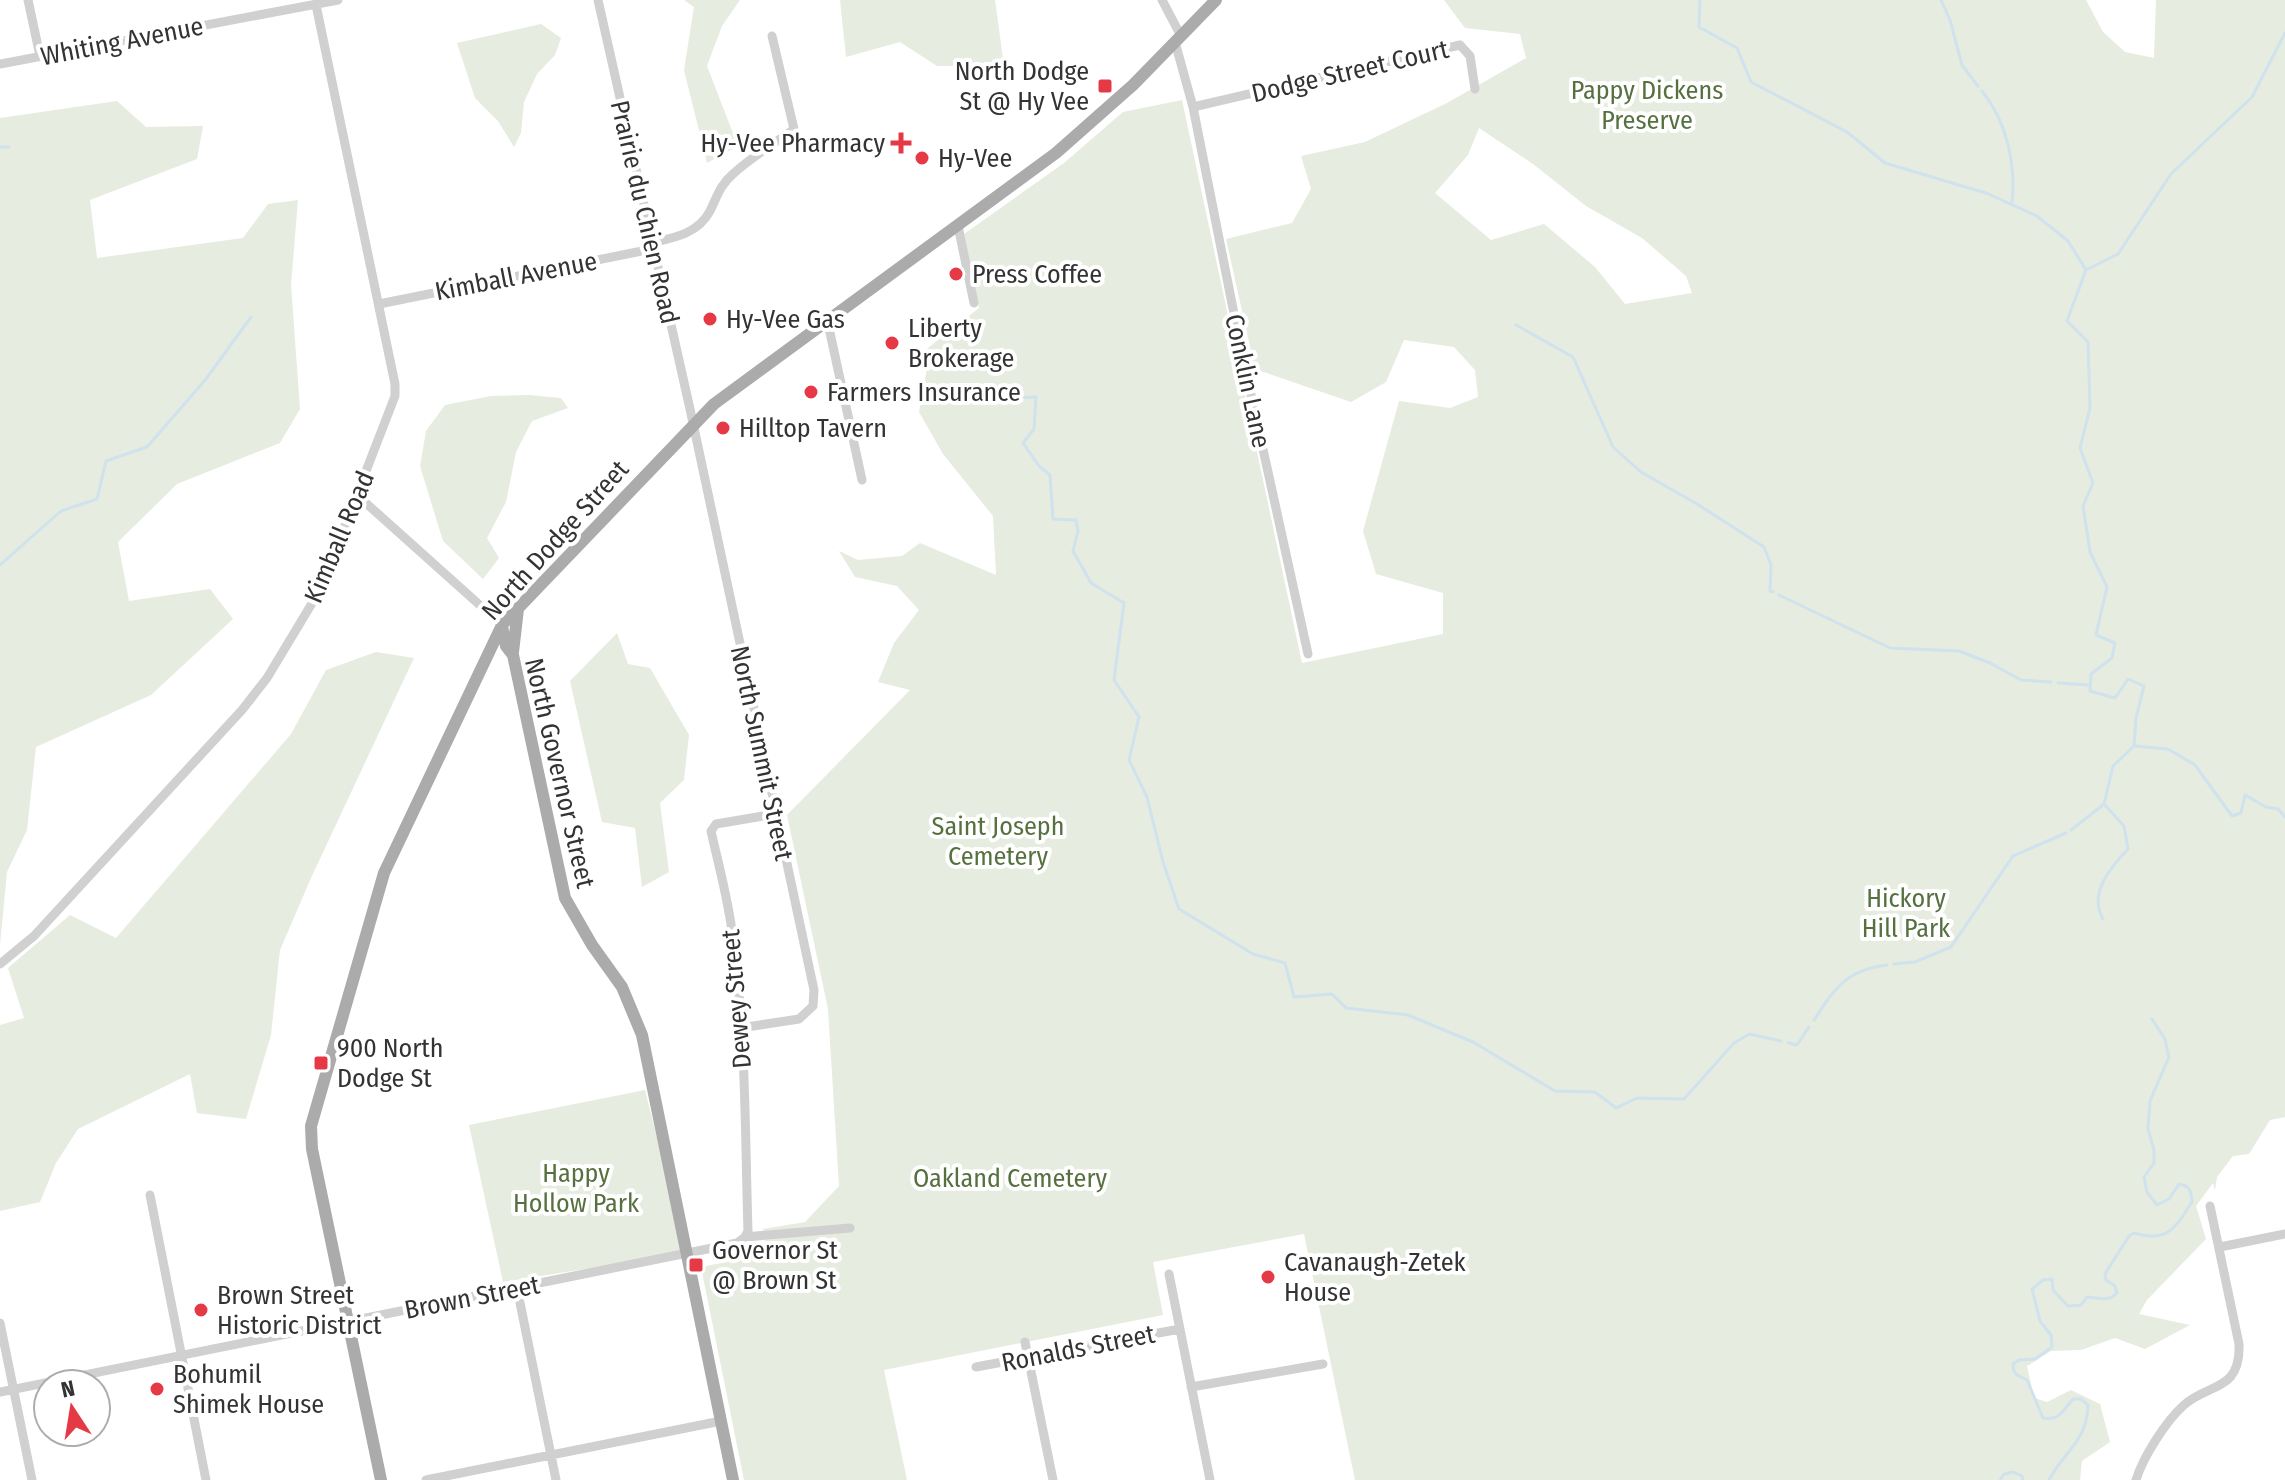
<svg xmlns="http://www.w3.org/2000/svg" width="2285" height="1480" font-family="'Fira Sans Condensed',sans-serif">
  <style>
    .green { fill: #e6ecdf; fill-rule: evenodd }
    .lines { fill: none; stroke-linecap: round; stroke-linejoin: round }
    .stream { stroke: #cfe2ee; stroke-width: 3 }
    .minor { stroke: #d0d0d0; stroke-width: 9 }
    .major { stroke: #ababab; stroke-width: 12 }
    .poi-dot { fill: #e63946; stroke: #fff; stroke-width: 3 }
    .labels { text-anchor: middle; stroke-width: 8; stroke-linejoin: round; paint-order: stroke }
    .street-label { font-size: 26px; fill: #333; stroke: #fff }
    .poi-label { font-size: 26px; fill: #333; stroke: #fff; text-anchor: start }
    .park-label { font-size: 26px; fill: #56703f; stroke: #fff }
  </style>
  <rect width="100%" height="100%" fill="#fff"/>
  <path class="green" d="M 684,0 L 740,0 L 722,26 L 707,66 L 738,146 L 707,163 L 684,70 L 694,7 Z
    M 840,0 L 995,0 L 1004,66 L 937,66 L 900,42 L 846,57 Z
    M 1444,0 L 2086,0 L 2103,32 L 2125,52 L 2154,58 L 2156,0 L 2285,0 L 2285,1117 L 2270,1120 L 2249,1154 L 2233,1156 L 2217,1177 L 2215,1190 L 2213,1183 L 2196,1206 L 2206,1239 L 2147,1300 L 2139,1314 L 2190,1325 L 2145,1349 L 2115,1338 L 2081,1350 L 2051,1351 L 2027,1366 L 2034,1398 L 2047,1402 L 2071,1390 L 2100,1404 L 2110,1442 L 2082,1461 L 2080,1480 L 1355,1480 L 1304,1234 L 1153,1262 L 1163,1315 L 884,1370 L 907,1480 L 744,1480 L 701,1267 L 767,1254 L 763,1229 L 805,1222 L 839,1186 L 828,1009 L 787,815 L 910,690 L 878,682 L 894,643 L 919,610 L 897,586 L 855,577 L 839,551 L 858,560 L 902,556 L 920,543 L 996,575 L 993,516 L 943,454 L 919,412 L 927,368 L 919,355 L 979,308 L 964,234 L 1064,163 L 1123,112 L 1182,100 L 1302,663 L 1443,634 L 1443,593 L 1376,574 L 1363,531 L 1399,401 L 1450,408 L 1478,397 L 1475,370 L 1454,347 L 1404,340 L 1386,382 L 1351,402 L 1255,369 L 1226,239 L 1292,223 L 1311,189 L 1301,156 L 1365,142 L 1447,103 L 1526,58 L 1520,34 L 1465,28 ZM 1479,128 L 1533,164 L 1586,206 L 1642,238 L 1686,276 L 1692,293 L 1625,304 L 1595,267 L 1544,224 L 1491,240 L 1435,193 L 1468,155 Z
    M 541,24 L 561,38 L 555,55 L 537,74 L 524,102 L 521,133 L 514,147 L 498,121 L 475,98 L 457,43 Z
    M 117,101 L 146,127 L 203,126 L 197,159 L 90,200 L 97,258 L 243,238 L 268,204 L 298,200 L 291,285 L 300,409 L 280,443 L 177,484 L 118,542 L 129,601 L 210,589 L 233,619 L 151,695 L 36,747 L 27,830 L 7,872 L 0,945 L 0,118 Z
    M 529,395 L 561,398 L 568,408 L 532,421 L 516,452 L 506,502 L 487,538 L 499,558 L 483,579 L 443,541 L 420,466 L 426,431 L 445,405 L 491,396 Z
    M 617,633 L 628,664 L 650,668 L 689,735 L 684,780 L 660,803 L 669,872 L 642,887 L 635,828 L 602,822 L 570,681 Z
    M 376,652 L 414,658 L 311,878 L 280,950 L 271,1035 L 246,1119 L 197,1113 L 190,1074 L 78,1129 L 56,1163 L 40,1202 L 0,1211 L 0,1025 L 24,1018 L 8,968 L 70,915 L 116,938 L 291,734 L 326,670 Z
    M 645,1090 L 686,1253 L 503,1282 L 469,1125 Z"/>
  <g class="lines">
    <path class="stream" d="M 1700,0 L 1699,27 L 1737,48 L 1751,82 L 1847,132 L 1885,163 L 1986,193 L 2037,216 L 2068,241 L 2086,270
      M 1941,0 L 1950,20 L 1962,65 L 1978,86
      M 1982,91 C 2007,122 2016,164 2012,203
      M 0,147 L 9,147
      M 1516,325 L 1573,357 L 1613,447 L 1641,472 L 1697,504 L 1764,547 L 1771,565 L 1770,591 L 1773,592
      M 995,399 L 1036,397 L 1034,429 L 1023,443 L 1039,466 L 1050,475 L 1053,519 L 1076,520 L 1078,531 L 1073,551 L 1091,583 L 1124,603 L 1114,680 L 1139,717 L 1129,760 L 1147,797 L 1163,862 L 1179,909 L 1253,954 L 1285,963 L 1294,997 L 1332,994 L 1346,1008 L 1408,1015 L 1473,1042 L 1555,1091 L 1595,1092 L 1616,1108 L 1637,1098 L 1684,1099 L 1734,1043 L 1749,1034 L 1781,1041
      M 0,565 L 61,511 L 97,499 L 106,461 L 147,447 L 206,379 L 251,317
      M 1779,595 L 1890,648 L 1959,651 L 1990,663 L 2021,680 L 2051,682
      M 2058,683 L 2090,685
      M 2134,746 L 2136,718 L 2144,686 L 2128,679 L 2115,698 L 2090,691 L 2091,674 L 2112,658 L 2115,643 L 2096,635 L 2107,587 L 2090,552 L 2083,506 L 2093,483 L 2080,448 L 2090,408 L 2088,342 L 2067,321 L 2086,270 L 2118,254 L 2171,174 L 2252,97 L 2285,33
      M 2071,830 L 2103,805
      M 2103,919 C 2088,893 2111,867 2128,849 L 2124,826 L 2104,804 L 2113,766 L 2134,746 L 2168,749 L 2195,765 L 2232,816 L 2241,813 L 2245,795 L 2266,807 L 2278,809 L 2285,817
      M 1894,964 L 1915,962 L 1951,947 L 2013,856 L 2066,833
      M 1814,1020 C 1835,988 1846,970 1887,965
      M 1788,1043 L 1797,1045 L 1809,1027
      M 2000,1480 L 2004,1474 L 2013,1472 L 2022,1476 L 2023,1480
      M 2049,1480 C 2064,1451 2087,1442 2088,1405 L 2081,1399 L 2073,1399 C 2063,1410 2060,1421 2043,1418 L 2027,1380 C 2018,1375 2013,1376 2013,1364 L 2019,1360 L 2035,1359 L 2052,1347 L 2051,1335 L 2040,1321 L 2032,1289 L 2043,1280 L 2052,1279 L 2053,1290 L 2068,1306 L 2081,1305 L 2087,1297 C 2098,1297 2108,1303 2117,1293 L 2115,1286 L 2106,1280 L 2105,1274 L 2129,1236 L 2134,1233 C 2168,1243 2175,1228 2192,1202 C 2191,1192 2191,1186 2179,1184 L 2169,1199 L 2157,1205 L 2147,1192 L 2144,1177 L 2154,1163 L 2154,1150 L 2148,1129 L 2150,1101 L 2169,1057 L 2165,1039 L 2152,1019"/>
    <path class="minor" d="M 28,0 L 40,56
      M 598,0 L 690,409 L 814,990 L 813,1006 L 799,1019 L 740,1028
      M 1162,0 L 1181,36
      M 1175,42 L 1193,107 L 1241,349 L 1308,654
      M 0,64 L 338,0
      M 1193,107 L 1460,45 L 1470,56 L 1475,89
      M 958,226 L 974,303
      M 651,243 C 673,238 698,234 710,211 C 717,197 720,185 733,174 C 751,157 774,144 794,129 L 772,36
      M 379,304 L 652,249
      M 827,319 L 862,480
      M 358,496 L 502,625
      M 0,964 L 34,936 L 242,710 L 267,678 L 320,590 L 395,396 L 395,384 L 316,5
      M 150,1195 L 206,1480
      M 745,1237 L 748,1231 C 745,1134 746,1035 733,939 C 729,902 719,867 711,831 L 716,824 L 775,814
      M 2220,1247 L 2285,1234
      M 1169,1274 L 1210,1480
      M 517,1288 L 556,1480
      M 0,1323 L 32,1480
      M 1025,1342 L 1053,1480
      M 976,1367 L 1180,1329
      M 1191,1387 L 1323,1364
      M 0,1392 L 737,1243 L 745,1237 L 850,1228
      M 426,1480 L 721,1421
      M 2136,1480 C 2143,1457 2166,1421 2184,1405 C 2208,1383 2241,1392 2239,1344 L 2210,1206"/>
    <path class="major" d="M 502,626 L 506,646 L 513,655 L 565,898 L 592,945 L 622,987 L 642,1035 L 733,1480
      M 513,652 L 518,609
      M 381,1480 L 312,1149 L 311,1126 L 384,873 L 502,625 L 714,404 L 1056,153 L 1133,85 L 1216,0"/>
  </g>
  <g class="poi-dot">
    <rect x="1097" y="78" width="16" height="16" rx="4"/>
    <path d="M897 131h8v8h8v8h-8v8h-8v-8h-8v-8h8z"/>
    <circle cx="922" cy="158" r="8"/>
    <circle cx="956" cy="274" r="8"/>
    <circle cx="710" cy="319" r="8"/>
    <circle cx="892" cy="343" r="8"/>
    <circle cx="811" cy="392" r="8"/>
    <circle cx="723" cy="428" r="8"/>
    <rect x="313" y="1055" width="16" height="16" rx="4"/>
    <rect x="688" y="1257" width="16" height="16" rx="4"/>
    <circle cx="1268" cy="1277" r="8"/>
    <circle cx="201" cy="1310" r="8"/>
    <circle cx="157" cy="1389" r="8"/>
  </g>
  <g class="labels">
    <g class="street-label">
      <text transform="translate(122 41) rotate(-11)" y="9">Whiting Avenue</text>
      <text transform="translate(1350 71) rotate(-13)" y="9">Dodge Street Court</text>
      <text transform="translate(645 212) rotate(77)" y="9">Prairie du Chien Road</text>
      <text transform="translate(516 276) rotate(-11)" y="9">Kimball Avenue</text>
      <text transform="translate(1248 381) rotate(78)" y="9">Conklin Lane</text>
      <text transform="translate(339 537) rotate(-67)" y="9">Kimball Road</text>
      <text transform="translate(555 540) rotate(-48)" y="9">North Dodge Street</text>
      <text transform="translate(762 753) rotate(78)" y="9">North Summit Street</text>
      <text transform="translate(560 773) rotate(77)" y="9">North Governor Street</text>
      <text transform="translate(736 999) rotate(-95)" y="9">Dewey Street</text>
      <text transform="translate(472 1297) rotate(-11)" y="9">Brown Street</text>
      <text transform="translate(1078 1348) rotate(-11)" y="9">Ronalds Street</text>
    </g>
    <g class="poi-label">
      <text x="1089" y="80" text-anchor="end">North Dodge<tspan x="1089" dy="30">St @ Hy Vee</tspan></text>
      <text x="885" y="152" text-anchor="end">Hy-Vee Pharmacy</text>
      <text x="938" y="167">Hy-Vee</text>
      <text x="972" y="283">Press Coffee</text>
      <text x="726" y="328">Hy-Vee Gas</text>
      <text x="908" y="337">Liberty<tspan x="908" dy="30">Brokerage</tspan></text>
      <text x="827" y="401">Farmers Insurance</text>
      <text x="739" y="437">Hilltop Tavern</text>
      <text x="337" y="1057">900 North<tspan x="337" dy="30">Dodge St</tspan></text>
      <text x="712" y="1259">Governor St<tspan x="712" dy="30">@ Brown St</tspan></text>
      <text x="1284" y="1271">Cavanaugh-Zetek<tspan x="1284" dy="30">House</tspan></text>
      <text x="217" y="1304">Brown Street<tspan x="217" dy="30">Historic District</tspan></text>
      <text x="173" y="1383">Bohumil<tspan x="173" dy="30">Shimek House</tspan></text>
    </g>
    <g class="park-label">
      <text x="1647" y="99">Pappy Dickens<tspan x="1647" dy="30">Preserve</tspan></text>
      <text x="998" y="835">Saint Joseph<tspan x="998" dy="30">Cemetery</tspan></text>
      <text x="1906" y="907">Hickory<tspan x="1906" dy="30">Hill Park</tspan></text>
      <text x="576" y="1182">Happy<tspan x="576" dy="30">Hollow Park</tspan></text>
      <text x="1010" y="1187">Oakland Cemetery</text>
    </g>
  </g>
  <g transform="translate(72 1408) rotate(348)"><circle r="38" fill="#ffffff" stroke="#adadad" stroke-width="2"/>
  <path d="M0-6L14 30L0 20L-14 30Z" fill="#e63946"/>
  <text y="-12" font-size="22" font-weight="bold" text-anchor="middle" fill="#333333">N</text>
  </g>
</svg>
